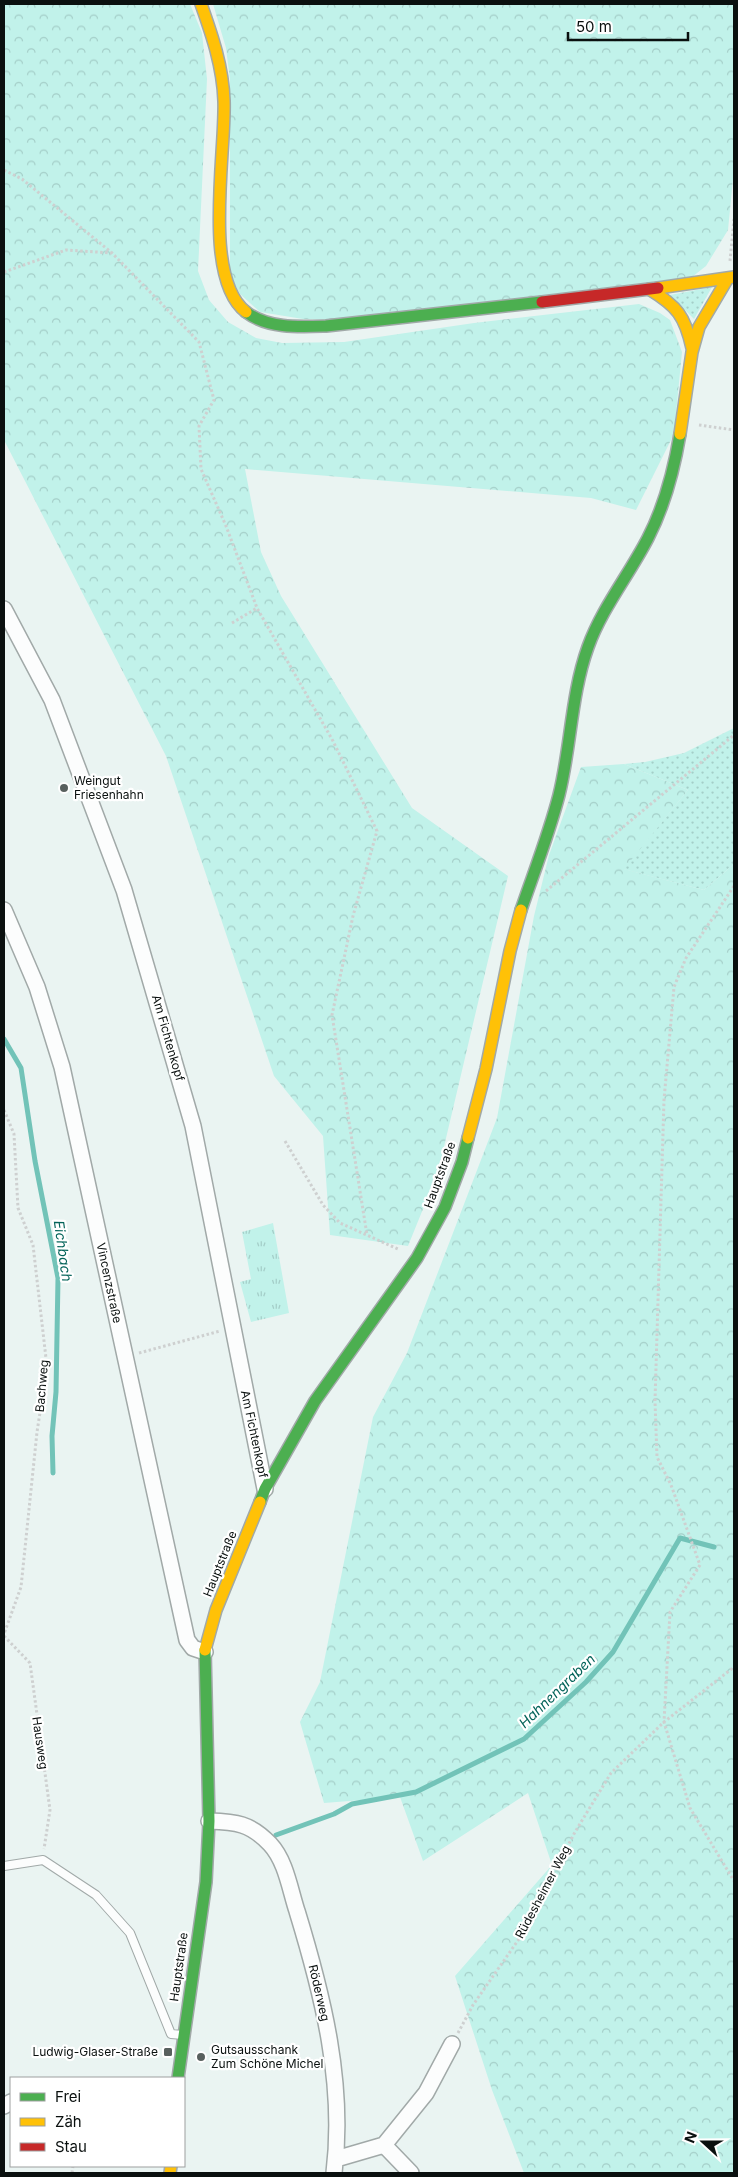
<svg xmlns="http://www.w3.org/2000/svg" width="738" height="2177" font-family="Inter,sans-serif">
  <style>
    .grass { fill: url(#grass-dots) }
    .forest { fill: url(#forest-crowns) }
    .park { fill: url(#park-tufts) }
    .lines { fill: none; stroke-linecap: round; stroke-linejoin: round }
    .stream { stroke: #72c3b8; stroke-width: 5 }
    .lane-casing { stroke: #a1a9a8; stroke-width: 10 }
    .street-casing { stroke: #a1a9a8; stroke-width: 18 }
    .fast-casing { stroke: #a1a9a8; stroke-width: 14 }
    .slow-casing { stroke: #a1a9a8; stroke-width: 14 }
    .jam-casing { stroke: #a1a9a8; stroke-width: 14 }
    .path { stroke: #ced0d0; stroke-width: 3; stroke-dasharray: 2.5 2.5; stroke-linecap: butt }
    .lane { stroke: #fcfdfd; stroke-width: 8 }
    .street { stroke: #fcfdfd; stroke-width: 15 }
    .fast { stroke: #4caf50; stroke-width: 11 }
    .slow { stroke: #ffc107; stroke-width: 11 }
    .jam { stroke: #c62828; stroke-width: 11 }
    .poi-dot { fill: #58605e; stroke: #fff; stroke-width: 2 }
    .labels { text-anchor: middle; stroke-width: 4.5; stroke-linejoin: round; paint-order: stroke }
    .poi-label { font-size: 12px; fill: #0a100f; stroke: #fff; text-anchor: start }
    .street-label { font-size: 12px; fill: #0a100f; stroke: #fff }
    .water-label { font-size: 14px; font-style: italic; fill: #036359; stroke: #fff }
  </style>
  <defs>
    <pattern id="grass-dots" width="8" height="8" patternUnits="userSpaceOnUse" patternTransform="scale(1.25)"><rect width="8" height="8" fill="#c1f2ea"/><path d="M2 2h.1M6 6h.1" fill="none" stroke="#a4cec8" stroke-width="1.8" stroke-linecap="round"/></pattern>
    <pattern id="forest-crowns" width="20" height="18" patternUnits="userSpaceOnUse" patternTransform="scale(1.25)"><rect width="20" height="18" fill="#c1f2ea"/><path d="M2 6a3 3 0 1 1 6 0M12 15a3 3 0 1 1 6 0" fill="none" stroke="#a4cec8"/></pattern>
    <pattern id="park-tufts" width="24" height="20" patternUnits="userSpaceOnUse" patternTransform="scale(1.25)"><rect width="24" height="20" fill="#c1f2ea"/><path d="M3 7l-1-3M5 7V3M7 7l1-3M15 17l-1-3M17 17v-4M19 17l1-3" fill="none" stroke="#a4cec8"/></pattern>
  </defs>
  <rect width="100%" height="100%" fill="#eaf4f2"/>
  <path class="grass" d="M 712,287 L 694,319 L 670,295 Z
    M 734,728 L 734,864 L 704,890 L 623,869 L 688,790 L 624,764 L 645,762 L 684,753 Z"/>
  <path class="forest" d="M 4,4 L 190,4 L 202,33 L 207,79 L 198,271 L 209,300 L 228,322 L 256,338 L 282,343 L 344,342 L 474,323 L 639,304 L 660,313 L 670,320 L 682,352 L 674,434 L 636,510 L 591,498 L 245,469 L 261,552 L 281,596 L 412,808 L 508,876 L 438,1172 L 408,1246 L 330,1235 L 323,1136 L 274,1076 L 166,756 L 4,440 Z
    M 213,4 L 734,4 L 734,169 L 728,230 L 706,266 L 692,277 L 342,320 L 303,319 L 260,312 L 240,294 L 230,276 L 230,80 L 226,48 Z
    M 624,764 L 688,790 L 624,869 L 704,890 L 734,864 L 734,2173 L 524,2173 L 492,2090 L 455,1976 L 552,1865 L 528,1793 L 423,1861 L 400,1797 L 324,1803 L 300,1722 L 320,1682 L 373,1417 L 407,1353 L 497,1118 L 534,916 L 549,855 L 581,767 Z"/>
  <path class="park" d="M 273,1223 L 289,1313 L 251,1322 L 240,1282 L 251,1279 L 242,1232 Z"/>
  <g class="lines">
    <path class="stream" d="M 4,1039 L 21,1068 L 35,1161 L 58,1278 L 56,1392 L 52,1436 L 53,1473
      M 276,1835 L 334,1814 L 352,1804 L 416,1792 L 524,1739 L 586,1682 L 613,1652 L 680,1538 L 714,1547"/>
    <g class="lane-casing">
      <path id="lane" d="M 4,1866 L 43,1860 L 96,1895 L 130,1933 L 171,2034 L 183,2035"/>
    </g>
    <g class="street-casing">
      <path id="street" d="M 4,609 L 52,700 L 124,890 L 193,1126 L 265,1489
        M 4,910 L 37,987 L 62,1067 L 187,1640 L 193,1648 L 205,1652
        M 209,1821 C 236,1822 250,1823 270,1844 C 286,1861 290,1890 297,1911 C 323,1996 345,2084 334,2173
        M 4,2106 L 11,2102
        M 384,2145 L 426,2093 L 452,2044
        M 336,2159 L 384,2145 L 411,2173"/>
    </g>
    <g class="fast-casing">
      <path id="fast" d="M 246,312 C 268,329 300,327 326,326 L 542,302
        M 521,910 C 534,872 549,834 559,795 C 571,747 571,694 588,647 C 602,608 629,575 648,538 C 665,505 674,470 680,434
        M 260,1502 L 265,1489 L 315,1401 L 417,1258 L 445,1207 L 462,1162 L 468,1138
        M 178,2078 L 206,1882 L 209,1821 L 205,1650"/>
    </g>
    <g class="slow-casing">
      <path id="slow" d="M 201,4 C 212,35 223,67 224,101 C 226,153 202,278 246,312
        M 658,288 L 734,277
        M 649,289 C 677,306 685,316 692,348
        M 680,434 L 692,352 L 699,327 L 728,278
        M 468,1138 L 486,1069 L 510,951 L 521,910
        M 205,1650 L 216,1610 L 260,1502
        M 170,2173 L 171,2166"/>
    </g>
    <g class="jam-casing">
      <path id="jam" d="M 542,302 L 658,288"/>
    </g>
    <path class="path" d="M 4,170 L 22,179 L 112,253 L 199,342 L 214,400 L 199,426 L 201,469 L 226,526 L 257,608 L 333,741 L 377,831 L 353,916 L 332,1015 L 367,1235
      M 730,261 L 734,219
      M 4,272 L 66,250 L 111,253
      M 699,425 L 734,430
      M 232,623 L 257,608
      M 734,886 L 686,958 L 674,987 L 664,1100 L 655,1401 L 657,1457 L 671,1485 L 700,1565 L 670,1612 L 664,1722 L 690,1808 L 734,1881
      M 546,891 L 734,735
      M 4,1110 L 14,1134 L 18,1208 L 33,1245 L 47,1367 L 37,1432 L 21,1587 L 4,1634
      M 285,1141 L 323,1205 L 340,1223 L 400,1250
      M 139,1353 L 220,1331
      M 4,1636 L 30,1663 L 50,1810 L 44,1849
      M 458,2033 L 473,2005 L 521,1936 L 575,1832 L 611,1773 L 664,1722 L 734,1667
      M 72,2173 L 73,2166"/>
    <use href="#lane" class="lane"/>
    <use href="#street" class="street"/>
    <use href="#fast" class="fast"/>
    <use href="#slow" class="slow"/>
    <use href="#jam" class="jam"/>
  </g>
  <g class="poi-dot">
    <circle cx="64" cy="788" r="5"/>
    <rect x="163" y="2047" width="10" height="10" rx="2.5"/>
    <circle cx="201" cy="2057" r="5"/>
  </g>
  <g class="labels">
    <g class="poi-label">
      <text x="74" y="785">Weingut<tspan x="74" dy="14">Friesenhahn</tspan></text>
      <text x="211" y="2054">Gutsausschank<tspan x="211" dy="14">Zum Schöne Michel</tspan></text>
      <text x="158" y="2056" text-anchor="end">Ludwig-Glaser-Straße</text>
    </g>
    <g class="street-label">
      <text transform="translate(168 1038) rotate(74)" y="4">Am Fichtenkopf</text>
      <text transform="translate(440 1175) rotate(-70)" y="4">Hauptstraße</text>
      <text transform="translate(109 1283) rotate(78)" y="4">Vincenzstraße</text>
      <text transform="translate(42 1386) rotate(-85)" y="4">Bachweg</text>
      <text transform="translate(254 1434) rotate(78)" y="4">Am Fichtenkopf</text>
      <text transform="translate(220 1564) rotate(-68)" y="4">Hauptstraße</text>
      <text transform="translate(40 1743) rotate(82)" y="4">Hausweg</text>
      <text transform="translate(543 1892) rotate(-62)" y="4">Rüdesheimer Weg</text>
      <text transform="translate(179 1967) rotate(-82)" y="4">Hauptstraße</text>
      <text transform="translate(319 1993) rotate(77)" y="4">Röderweg</text>
    </g>
    <g class="water-label">
      <text transform="translate(63 1251) rotate(82)" y="5">Eichbach</text>
      <text transform="translate(557 1691) rotate(-44)" y="5">Hahnengraben</text>
    </g>
  </g>
  <rect width="738" height="2177" fill="none" stroke="#0a100f" stroke-width="10"/>
  <rect x="10" y="2077" width="175" height="90" fill="#ffffff" stroke="#9d9f9f"/>
  <rect x="20" y="2093" width="25" height="8" fill="#4caf50" stroke="#9d9f9f"/>
  <text x="55" y="2102" font-size="15" fill="#0a100f">Frei</text>
  <rect x="20" y="2118" width="25" height="8" fill="#ffc107" stroke="#9d9f9f"/>
  <text x="55" y="2127" font-size="15" fill="#0a100f">Zäh</text>
  <rect x="20" y="2143" width="25" height="8" fill="#c62828" stroke="#9d9f9f"/>
  <text x="55" y="2152" font-size="15" fill="#0a100f">Stau</text>
  <g transform="translate(703 2142) rotate(291)" stroke="#ffffff" stroke-width="4" paint-order="stroke">
  <path d="M0-4L9 19L0 12L-9 19Z" fill="#0a100f"/>
  <text y="-8" font-size="14" font-weight="bold" text-anchor="middle" fill="#0a100f">N</text>
  </g>
  <path d="M568 32v8h120v-8" fill="none" stroke="#0a100f" stroke-width="2.5"/>
  <text x="576" y="32" font-size="15" fill="#0a100f" stroke="#ffffff" stroke-width="4" paint-order="stroke">50 m</text>
</svg>
